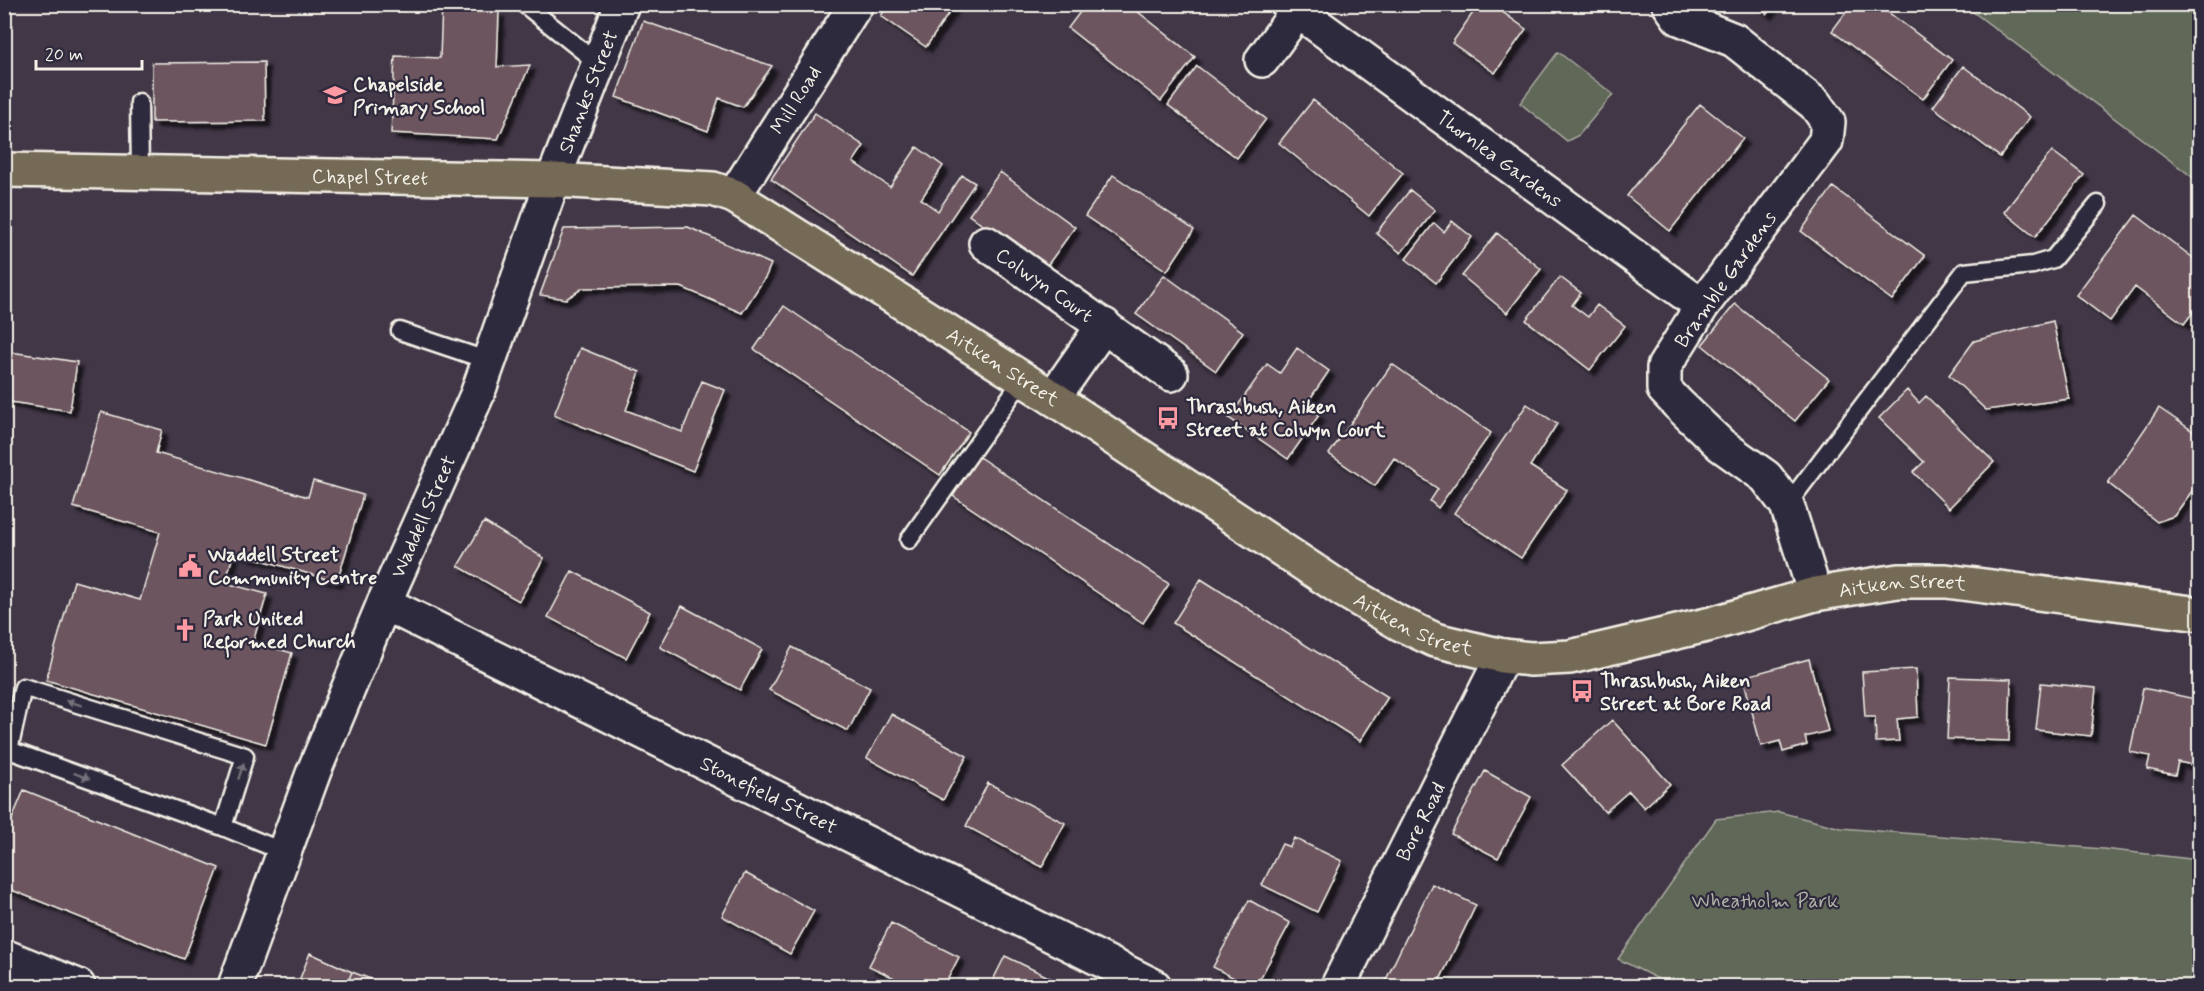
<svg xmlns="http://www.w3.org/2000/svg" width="2204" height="991" font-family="Mynerve,sans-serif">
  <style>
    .green { fill: #616759; stroke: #aaaca0; stroke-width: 1.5 }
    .building { fill: #6c545f; stroke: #f4f1e8; stroke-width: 1.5; filter: url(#shadow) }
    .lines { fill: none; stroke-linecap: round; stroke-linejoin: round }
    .lane-casing { stroke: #f4f1e8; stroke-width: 21 }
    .street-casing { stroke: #f4f1e8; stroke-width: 38 }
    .secondary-casing { stroke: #f4f1e8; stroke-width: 38 }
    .primary-casing { stroke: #f4f1e8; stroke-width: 38 }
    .lane { stroke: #2f2a3d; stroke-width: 16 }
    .street { stroke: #2f2a3d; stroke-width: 33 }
    .secondary { stroke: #2f2a3d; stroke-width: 33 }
    .primary { stroke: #756a55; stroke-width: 33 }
    .oneway { fill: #747079 }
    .labels { text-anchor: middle; stroke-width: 4.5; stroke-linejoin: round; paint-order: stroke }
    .poi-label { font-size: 20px; font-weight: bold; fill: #f4f1e8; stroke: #2f2a3d; text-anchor: start }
    .street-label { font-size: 20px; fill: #f4f1e8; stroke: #2f2a3d }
    .park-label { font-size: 20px; fill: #b2b3a8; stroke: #2f2a3d }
  </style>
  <defs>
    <filter id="shadow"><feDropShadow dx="5.5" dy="5.5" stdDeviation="1.5" flood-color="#0009"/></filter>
  </defs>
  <rect width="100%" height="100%" fill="#413747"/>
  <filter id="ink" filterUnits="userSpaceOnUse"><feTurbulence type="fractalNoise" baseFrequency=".0167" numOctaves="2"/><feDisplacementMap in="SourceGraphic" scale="12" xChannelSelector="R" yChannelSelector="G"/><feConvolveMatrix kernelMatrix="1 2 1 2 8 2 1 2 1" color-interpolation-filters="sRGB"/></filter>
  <g filter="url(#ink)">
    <path class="green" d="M 1964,5 L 2199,5 L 2199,182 Z
      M 1558,52 L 1613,94 L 1579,135 L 1567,141 L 1520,103 Z
      M 1779,812 L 1841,828 L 2103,849 L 2199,860 L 2199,912 L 2191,965 L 2199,973 L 2199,986 L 1672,986 L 1618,959 L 1716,819 Z"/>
    <path class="building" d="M 442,4 L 492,4 L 491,12 L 499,12 L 497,67 L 530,65 L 498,139 L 391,133 L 395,56 L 440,58 Z
      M 888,4 L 955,4 L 926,47 L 881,16 Z
      M 1086,4 L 1128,4 L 1195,57 L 1161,101 L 1068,28 Z
      M 1479,4 L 1491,4 L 1526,29 L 1495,73 L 1452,43 Z
      M 1754,4 L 1774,4 L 1767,14 Z
      M 1852,4 L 1877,4 L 1952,60 L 1923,99 L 1832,31 Z
      M 643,21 L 772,66 L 743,107 L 719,98 L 708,131 L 616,97 Z
      M 264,62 L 265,121 L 152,122 L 152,63 Z
      M 1197,66 L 1266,119 L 1237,158 L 1168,105 Z
      M 1963,66 L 2030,117 L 2000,157 L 1933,107 Z
      M 1313,100 L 1403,173 L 1369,216 L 1279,143 Z
      M 1700,104 L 1743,138 L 1670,231 L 1627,196 Z
      M 815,113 L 864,146 L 853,162 L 890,187 L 917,147 L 943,166 L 921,199 L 938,211 L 962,175 L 975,183 L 912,276 L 771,179 Z
      M 2052,151 L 2084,175 L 2035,237 L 2004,212 Z
      M 1000,172 L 1075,227 L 1044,270 L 969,215 Z
      M 1113,175 L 1194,230 L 1167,271 L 1085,216 Z
      M 1833,187 L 1925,256 L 1892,300 L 1801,231 Z
      M 1410,190 L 1435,210 L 1401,253 L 1376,233 Z
      M 2136,215 L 2200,263 L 2200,303 L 2184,324 L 2135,287 L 2110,321 L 2076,295 Z
      M 1452,221 L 1472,237 L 1436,283 L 1406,259 L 1434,223 L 1444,232 Z
      M 688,227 L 771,264 L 766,276 L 742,313 L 681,287 L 583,288 L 566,299 L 540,295 L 564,229 Z
      M 1497,233 L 1541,269 L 1507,313 L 1462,276 Z
      M 1164,275 L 1243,332 L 1216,371 L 1136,314 Z
      M 1560,277 L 1581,293 L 1572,305 L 1588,317 L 1597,305 L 1625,326 L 1590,370 L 1526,320 Z
      M 1735,304 L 1829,379 L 1795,421 L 1702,345 Z
      M 784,306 L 969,432 L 940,475 L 754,349 Z
      M 2053,321 L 2069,399 L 1986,410 L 1949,375 L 1974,341 Z
      M 580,348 L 640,372 L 626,410 L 682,432 L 702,381 L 725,390 L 693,471 L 554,415 Z
      M 1297,348 L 1329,371 L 1305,406 L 1319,415 L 1288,459 L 1229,418 L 1267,364 L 1280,373 Z
      M 4,351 L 77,362 L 70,411 L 4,401 Z
      M 1392,364 L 1491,433 L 1438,508 L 1430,501 L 1438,489 L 1394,458 L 1375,486 L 1329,454 Z
      M 1907,390 L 1919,403 L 1926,396 L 1994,462 L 1949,508 L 1913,472 L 1924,462 L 1879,418 Z
      M 1527,404 L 1557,424 L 1530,466 L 1567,490 L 1521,558 L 1454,513 Z
      M 2159,408 L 2200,436 L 2200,480 L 2174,516 L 2157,522 L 2108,483 Z
      M 101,412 L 162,430 L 156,453 L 308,497 L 313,481 L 363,495 L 337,582 L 234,552 L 225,583 L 267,594 L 253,642 L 292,653 L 266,744 L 46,680 L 74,581 L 140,600 L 160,532 L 73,507 Z
      M 979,457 L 1169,584 L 1143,623 L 953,496 Z
      M 484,522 L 544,558 L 519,601 L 458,566 Z
      M 572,571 L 650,612 L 626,658 L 548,617 Z
      M 1201,579 L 1388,697 L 1360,741 L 1173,623 Z
      M 682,606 L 762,649 L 740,690 L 660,647 Z
      M 792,647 L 870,688 L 848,731 L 769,690 Z
      M 1809,659 L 1828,731 L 1805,737 L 1807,745 L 1783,752 L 1780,741 L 1761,746 L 1743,677 Z
      M 1916,669 L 1918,717 L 1897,719 L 1899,741 L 1876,742 L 1875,717 L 1865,717 L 1862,672 Z
      M 1950,677 L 2011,679 L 2009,741 L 1947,739 Z
      M 2041,683 L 2096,688 L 2091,736 L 2036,730 Z
      M 2143,688 L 2200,700 L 2200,782 L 2195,781 L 2198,766 L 2178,762 L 2175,775 L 2147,769 L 2150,756 L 2130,752 Z
      M 891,714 L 967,756 L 943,800 L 867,758 Z
      M 1612,720 L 1670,784 L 1644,808 L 1629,791 L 1605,812 L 1562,765 Z
      M 1485,771 L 1531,797 L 1498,858 L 1451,834 Z
      M 988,783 L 1065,823 L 1042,867 L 966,826 Z
      M 24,790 L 219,868 L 184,959 L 4,887 L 4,838 Z
      M 1294,838 L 1342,861 L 1317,912 L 1262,885 L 1282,844 L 1290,847 Z
      M 745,873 L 814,911 L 790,954 L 722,916 Z
      M 1432,884 L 1476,905 L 1437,986 L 1383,986 Z
      M 1249,900 L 1290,923 L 1256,986 L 1249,986 L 1213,967 Z
      M 891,923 L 959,957 L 944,986 L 911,986 L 869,966 Z
      M 310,953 L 352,972 L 346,986 L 297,986 Z
      M 1005,956 L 1067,986 L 990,986 Z
      M 352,972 L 389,986 L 346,986 Z"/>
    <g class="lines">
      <g class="lane-casing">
        <path id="lane" d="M 524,4 L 599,64
          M 139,102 L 140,172
          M 400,331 L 489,361
          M 1787,505 L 1964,272 L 2033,265 L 2053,259 L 2098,204
          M 909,540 L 1023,379
          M 223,827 L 245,756 L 23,687 L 9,750 L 223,827 L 284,852"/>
      </g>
      <g class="street-casing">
        <g id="street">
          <path id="s1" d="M 1288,4 L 1702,306"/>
          <path d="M 1669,4 L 1679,18 L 1734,40 L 1815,104 L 1828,122 L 1826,141 L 1702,306 L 1664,367 L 1664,389 L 1678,404 L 1721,445 L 1766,477 L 1787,505 L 1815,594"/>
          <path d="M 1262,60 L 1297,12"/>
          <path id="s2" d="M 734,196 L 856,4"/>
          <path id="s3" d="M 986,243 L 1171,374"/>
          <path d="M 1053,398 L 1104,325"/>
          <path id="s4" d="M 384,603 L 1154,986"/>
          <path d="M 4,956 L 78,986"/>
          <path id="s5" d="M 235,986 L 314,771 L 384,603 L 477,395 L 553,180 L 622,4"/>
        </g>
      </g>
      <g class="secondary-casing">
        <g id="secondary">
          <path id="s6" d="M 1338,986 L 1503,656"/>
        </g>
      </g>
      <g class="primary-casing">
        <g id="primary">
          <path id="s7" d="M 4,170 L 553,180 L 713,189 L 734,196 L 1053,398 L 1343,590 L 1399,623 L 1435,640 L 1503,656 L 1531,659 L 1570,657 L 1711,624 L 1815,594 L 1898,581 L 1946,581 L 2200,614"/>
        </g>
      </g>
      <use href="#lane" class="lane"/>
      <use href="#street" class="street"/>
      <use href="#secondary" class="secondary"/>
      <use href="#primary" class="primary"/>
    </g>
    <defs><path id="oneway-solid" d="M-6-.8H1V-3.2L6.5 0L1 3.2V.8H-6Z" transform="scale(1.5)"/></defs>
    <g class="oneway">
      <use href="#oneway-solid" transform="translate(74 703) rotate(-163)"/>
      <use href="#oneway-solid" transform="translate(241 771) rotate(-72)"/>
      <use href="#oneway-solid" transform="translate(82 776) rotate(20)"/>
    </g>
  </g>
  <defs>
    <g id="school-bare" transform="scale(1.8)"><path d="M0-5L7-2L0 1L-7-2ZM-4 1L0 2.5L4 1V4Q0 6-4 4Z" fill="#ff9aa2" stroke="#2f2a3d" stroke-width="2.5" paint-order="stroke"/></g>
    <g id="bus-bare" transform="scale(1.8)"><path d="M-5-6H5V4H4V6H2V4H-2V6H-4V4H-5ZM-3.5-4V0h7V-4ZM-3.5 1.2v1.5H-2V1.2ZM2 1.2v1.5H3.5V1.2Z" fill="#ff9aa2" stroke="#2f2a3d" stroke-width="2.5" paint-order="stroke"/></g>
    <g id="civic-bare" transform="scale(1.8)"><path d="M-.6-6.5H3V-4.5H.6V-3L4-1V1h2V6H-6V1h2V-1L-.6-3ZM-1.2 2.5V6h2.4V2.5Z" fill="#ff9aa2" stroke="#2f2a3d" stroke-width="2.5" paint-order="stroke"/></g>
    <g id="church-bare" transform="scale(1.8)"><path d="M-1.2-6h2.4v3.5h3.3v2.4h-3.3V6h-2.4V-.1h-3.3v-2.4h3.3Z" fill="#ff9aa2" stroke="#2f2a3d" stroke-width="2.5" paint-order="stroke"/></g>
  </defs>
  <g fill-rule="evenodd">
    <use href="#school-bare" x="335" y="95"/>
    <use href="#bus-bare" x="1168" y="418"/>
    <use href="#civic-bare" x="190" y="566"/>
    <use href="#church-bare" x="185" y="630"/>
    <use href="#bus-bare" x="1582" y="691"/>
  </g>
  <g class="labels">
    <g class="poi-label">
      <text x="353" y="91">Chapelside<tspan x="353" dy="23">Primary School</tspan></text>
      <text x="1186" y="413">Thrashbush, Aiken<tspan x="1186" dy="23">Street at Colwyn Court</tspan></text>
      <text x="208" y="561">Waddell Street<tspan x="208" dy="23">Community Centre</tspan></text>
      <text x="203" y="625">Park United<tspan x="203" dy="23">Reformed Church</tspan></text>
      <text x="1600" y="687">Thrashbush, Aiken<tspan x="1600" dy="23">Street at Bore Road</tspan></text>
    </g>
    <g class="street-label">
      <text dy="7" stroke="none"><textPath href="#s5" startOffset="962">Shanks Street</textPath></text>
      <text dy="7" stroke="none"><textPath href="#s2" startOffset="114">Mill Road</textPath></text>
      <text dy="7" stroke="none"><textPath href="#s1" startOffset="262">Thornlea Gardens</textPath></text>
      <text dy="7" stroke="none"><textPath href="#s7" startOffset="366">Chapel Street</textPath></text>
      <text transform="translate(1725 279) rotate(-55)" y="7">Bramble Gardens</text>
      <text dy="7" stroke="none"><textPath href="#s3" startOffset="72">Colwyn Court</textPath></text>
      <text dy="7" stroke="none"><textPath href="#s7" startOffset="1050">Aitken Street</textPath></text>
      <text dy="7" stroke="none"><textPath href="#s5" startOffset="506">Waddell Street</textPath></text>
      <text dy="7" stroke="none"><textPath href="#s7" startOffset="2040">Aitken Street</textPath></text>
      <text dy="7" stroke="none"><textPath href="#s7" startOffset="1536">Aitken Street</textPath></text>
      <text dy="7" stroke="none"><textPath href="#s4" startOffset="430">Stonefield Street</textPath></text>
      <text dy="7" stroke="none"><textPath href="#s6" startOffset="184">Bore Road</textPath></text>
    </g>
    <g class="park-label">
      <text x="1765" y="907">Wheatholm Park</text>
    </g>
  </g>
  <rect width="2204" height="991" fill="none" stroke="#2f2a3d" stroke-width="24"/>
  <rect x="12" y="12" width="2180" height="967" fill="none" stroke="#f4f1e8" stroke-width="2" filter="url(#ink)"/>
  <path d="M36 60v9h106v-9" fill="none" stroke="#f4f1e8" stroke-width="3"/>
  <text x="45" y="60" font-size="18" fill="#f4f1e8" stroke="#2f2a3d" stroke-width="4.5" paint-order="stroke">20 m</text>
</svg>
